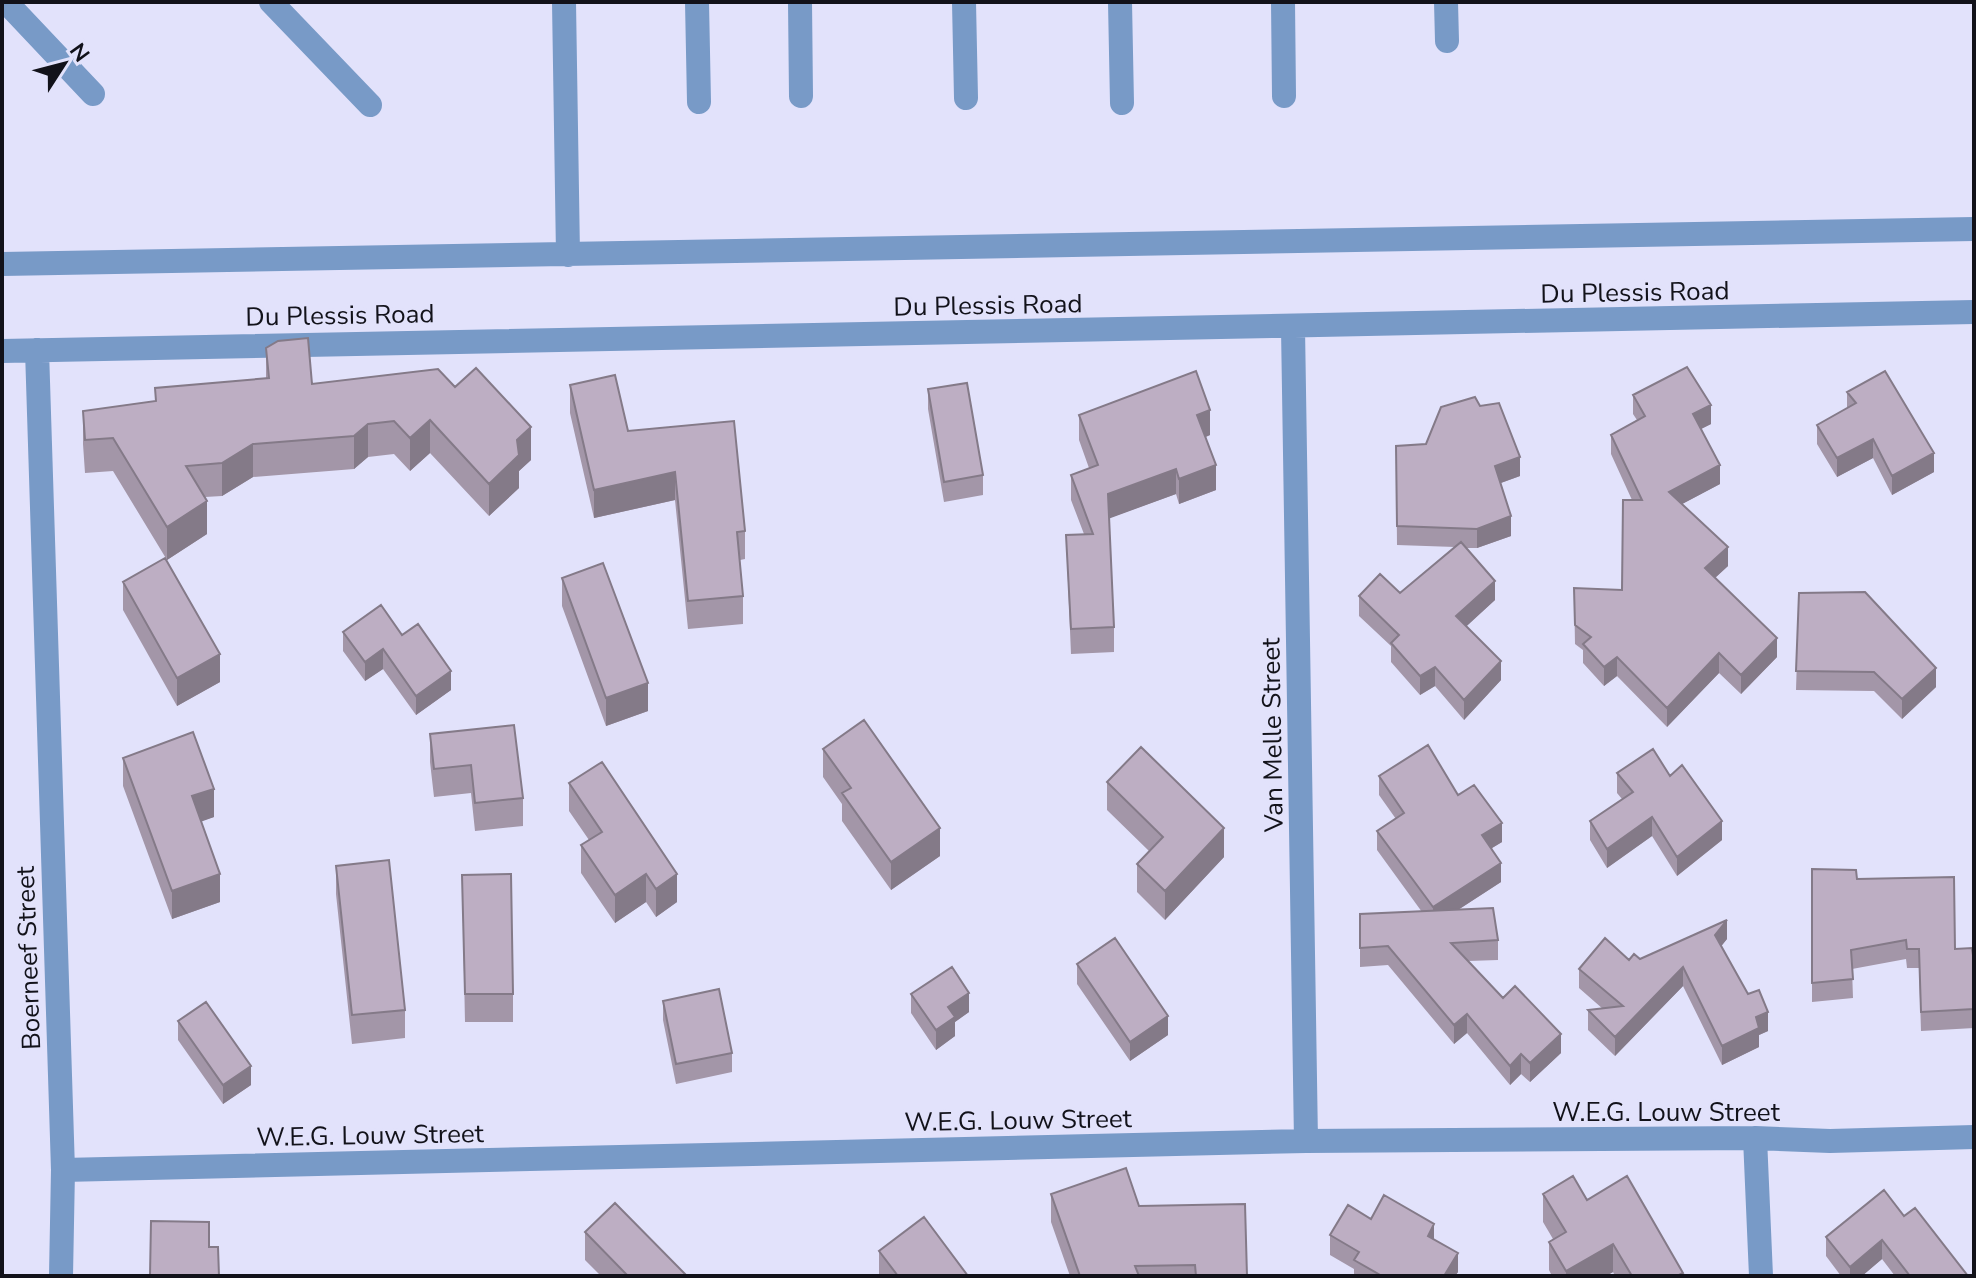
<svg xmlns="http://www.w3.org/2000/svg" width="1976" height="1278" font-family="'Nunito Sans',sans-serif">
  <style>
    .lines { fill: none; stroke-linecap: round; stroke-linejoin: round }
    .minor { stroke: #789ac7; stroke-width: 24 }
    .wall { fill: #a396a8 }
    .shaded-wall { fill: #847a88 }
    .building { fill: #bdaec3; stroke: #847a88; stroke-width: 2 }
    .labels { text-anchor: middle; stroke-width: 6; stroke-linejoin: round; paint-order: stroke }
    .street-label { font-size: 26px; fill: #12121a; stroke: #e2e2fb }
  </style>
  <rect width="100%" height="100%" fill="#e2e2fb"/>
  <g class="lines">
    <path class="minor" d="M 6,2 L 93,94
      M 271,2 L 370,105
      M 564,2 L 568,255
      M 697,2 L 699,102
      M 800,2 L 801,96
      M 964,2 L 966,98
      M 1120,2 L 1122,103
      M 1283,2 L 1284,96
      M 1446,2 L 1447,41
      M 2,264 L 1974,229
      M 1293,328 L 1306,1141
      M 37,350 L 63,1170 L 61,1276
      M 2,351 L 1974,312
      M 1755,1138 L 1761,1276
      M 63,1170 L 1306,1141 L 1755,1138 L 1830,1141 L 1974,1137"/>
  </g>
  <path class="wall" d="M 266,348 L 312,384 L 455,387 L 531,460 L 519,471 L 519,488 L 489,516 L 430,453 L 410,471 L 394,454 L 368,457 L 354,469 L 253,477 L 222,496 L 205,497 L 207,534 L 167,560 L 113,471 L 85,473 L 83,444 L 83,411 L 155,402 L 155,388 L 266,378 Z
    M 570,385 L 628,431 L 745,531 L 745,559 L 740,560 L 743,596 L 743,624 L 688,629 L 675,500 L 594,518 L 570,413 Z
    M 928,389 L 983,475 L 983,495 L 944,502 L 928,409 Z
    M 1847,392 L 1934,472 L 1892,495 L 1873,458 L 1837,477 L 1817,444 L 1817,425 L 1847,408 Z
    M 1633,395 L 1711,424 L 1701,429 L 1720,484 L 1682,504 L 1728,566 L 1715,578 L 1777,657 L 1741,694 L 1719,673 L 1667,727 L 1617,676 L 1604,686 L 1583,663 L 1583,650 L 1575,644 L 1574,588 L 1622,590 L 1632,500 L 1611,454 L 1611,435 L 1637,420 L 1633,414 Z
    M 1079,415 L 1210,435 L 1206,437 L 1216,490 L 1179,504 L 1176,494 L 1109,518 L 1114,627 L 1114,652 L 1071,654 L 1066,535 L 1084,534 L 1071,500 L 1071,475 L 1089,468 L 1079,440 Z
    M 1396,446 L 1520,476 L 1501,483 L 1511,536 L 1477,548 L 1466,548 L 1495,600 L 1466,626 L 1501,680 L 1464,720 L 1435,686 L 1420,695 L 1391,662 L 1391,646 L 1359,616 L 1359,596 L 1400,593 L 1455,547 L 1397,545 Z
    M 562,578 L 648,711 L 606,726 L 562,606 Z
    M 123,582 L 220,682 L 177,706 L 123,610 Z
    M 1799,593 L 1936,687 L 1902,719 L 1874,691 L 1796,690 Z
    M 343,632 L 402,635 L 451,690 L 416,715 L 383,669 L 365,681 L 343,651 Z
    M 430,734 L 523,798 L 523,826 L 475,831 L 471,793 L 434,797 L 430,762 Z
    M 823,749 L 940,856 L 891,890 L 842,821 L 842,804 L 823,777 Z
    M 123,758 L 214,817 L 201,821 L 220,902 L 172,919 L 123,786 Z
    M 1617,773 L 1670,776 L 1722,840 L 1677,876 L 1652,836 L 1607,868 L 1590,840 L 1590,821 L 1622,799 L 1617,793 Z
    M 1379,776 L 1458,795 L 1502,842 L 1492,848 L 1501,882 L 1458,910 L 1498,940 L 1498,960 L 1468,961 L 1503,998 L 1561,1053 L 1530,1082 L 1521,1074 L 1510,1085 L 1467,1033 L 1454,1044 L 1388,965 L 1360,967 L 1360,914 L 1422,912 L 1377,850 L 1377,831 L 1396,819 L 1379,795 Z
    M 1107,782 L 1224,857 L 1165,920 L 1137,892 L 1137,864 L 1149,851 L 1107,810 Z
    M 569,783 L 677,902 L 656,917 L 646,902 L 615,923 L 581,873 L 581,845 L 589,840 L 569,811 Z
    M 336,866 L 405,1010 L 405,1038 L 352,1044 L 336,894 Z
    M 1812,869 L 1857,879 L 1974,962 L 1974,1028 L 1921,1031 L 1919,968 L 1907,968 L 1906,959 L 1852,969 L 1853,998 L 1812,1002 Z
    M 462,875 L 513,994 L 513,1022 L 465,1022 Z
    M 1727,939 L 1721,946 L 1768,1031 L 1759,1035 L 1759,1047 L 1722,1065 L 1683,986 L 1615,1056 L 1588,1030 L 1588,1010 L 1603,1009 L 1579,988 L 1579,969 L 1640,959 Z
    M 1077,964 L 1168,1035 L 1130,1061 L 1077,984 Z
    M 911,994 L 969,1012 L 955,1022 L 955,1036 L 936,1050 L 911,1013 Z
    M 663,1001 L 732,1053 L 732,1072 L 676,1084 L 663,1020 Z
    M 178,1021 L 251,1085 L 223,1104 L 178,1040 Z
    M 1051,1194 L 1139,1206 L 1247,1276 L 1070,1276 L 1051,1222 Z
    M 1543,1194 L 1587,1200 L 1683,1276 L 1615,1276 L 1613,1272 L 1606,1276 L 1552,1276 L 1549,1270 L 1549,1242 L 1553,1239 L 1543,1222 Z
    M 1904,1216 L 1968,1276 L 1895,1276 L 1882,1259 L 1862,1276 L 1841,1276 L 1826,1256 L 1826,1237 Z
    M 1371,1219 L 1434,1239 L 1458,1272 L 1455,1276 L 1354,1276 L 1354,1269 L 1330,1255 L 1330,1235 Z
    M 585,1232 L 687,1276 L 601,1276 L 585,1260 Z
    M 879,1251 L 968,1276 L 879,1276 Z"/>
  <path class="shaded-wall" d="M 1711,405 L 1711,424 L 1693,433 L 1693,414 Z
    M 1210,410 L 1210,435 L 1197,440 L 1197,415 Z
    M 430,420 L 430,453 L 410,471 L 410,438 Z
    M 368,424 L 368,457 L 354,469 L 354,436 Z
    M 531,427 L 531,460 L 519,471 L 519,488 L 489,516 L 489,484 L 517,440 Z
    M 1873,439 L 1873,458 L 1837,477 L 1837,458 Z
    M 253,444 L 253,477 L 222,496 L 222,463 Z
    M 1934,453 L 1934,472 L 1892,495 L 1892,476 Z
    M 1520,457 L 1520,476 L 1495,485 L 1495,466 Z
    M 1216,465 L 1216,490 L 1179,504 L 1179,479 Z
    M 1720,465 L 1720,484 L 1669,511 L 1669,492 Z
    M 1176,469 L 1176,494 L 1108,519 L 1108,494 Z
    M 675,472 L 675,500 L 594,518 L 594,490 Z
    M 207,501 L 207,534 L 167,560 L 167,527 Z
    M 1511,516 L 1511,536 L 1477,548 L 1477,529 Z
    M 1728,547 L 1728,566 L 1705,587 L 1705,568 Z
    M 1495,581 L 1495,600 L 1456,636 L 1456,616 Z
    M 1777,638 L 1777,657 L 1741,694 L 1741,675 Z
    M 383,649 L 383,669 L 365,681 L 365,662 Z
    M 1719,653 L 1719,673 L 1667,727 L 1667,708 Z
    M 220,654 L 220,682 L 177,706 L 177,678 Z
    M 1617,657 L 1617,676 L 1604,686 L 1604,667 Z
    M 1501,661 L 1501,680 L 1464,720 L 1464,700 Z
    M 1435,667 L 1435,686 L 1420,695 L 1420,676 Z
    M 1936,668 L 1936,687 L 1902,719 L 1902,699 Z
    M 451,671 L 451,690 L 416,715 L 416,696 Z
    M 648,683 L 648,711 L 606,726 L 606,698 Z
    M 214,789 L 214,817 L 192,825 L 192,796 Z
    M 1652,817 L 1652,836 L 1607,868 L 1607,849 Z
    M 1722,821 L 1722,840 L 1677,876 L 1677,857 Z
    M 1502,823 L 1502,842 L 1482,854 L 1482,835 Z
    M 940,828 L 940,856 L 891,890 L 891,862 Z
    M 1224,828 L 1224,857 L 1165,920 L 1165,891 Z
    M 1501,863 L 1501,882 L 1433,926 L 1433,907 Z
    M 220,874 L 220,902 L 172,919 L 172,891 Z
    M 646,874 L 646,902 L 615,923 L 615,895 Z
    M 677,874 L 677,902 L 656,917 L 656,889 Z
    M 1727,920 L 1727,939 L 1715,954 L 1715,935 Z
    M 1683,967 L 1683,986 L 1615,1056 L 1615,1037 Z
    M 969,993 L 969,1012 L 955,1022 L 955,1036 L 936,1050 L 936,1030 L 948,1007 Z
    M 1768,1012 L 1768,1031 L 1759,1035 L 1759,1047 L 1722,1065 L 1722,1046 L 1756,1017 Z
    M 1467,1014 L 1467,1033 L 1454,1044 L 1454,1025 Z
    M 1168,1016 L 1168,1035 L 1130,1061 L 1130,1042 Z
    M 1561,1034 L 1561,1053 L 1530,1082 L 1530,1063 Z
    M 1521,1054 L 1521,1074 L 1510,1085 L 1510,1066 Z
    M 251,1066 L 251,1085 L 223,1104 L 223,1085 Z
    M 1434,1224 L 1434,1243 L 1428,1236 Z
    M 1882,1240 L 1882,1259 L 1862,1276 L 1850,1276 L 1850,1267 Z
    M 1613,1244 L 1613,1272 L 1606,1276 L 1566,1276 L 1566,1271 Z
    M 1458,1253 L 1458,1272 L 1455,1276 L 1444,1276 Z"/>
  <path class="building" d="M 308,338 L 312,384 L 438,369 L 455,387 L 476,368 L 531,427 L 517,440 L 519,455 L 489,484 L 430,420 L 410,438 L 394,421 L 368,424 L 354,436 L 253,444 L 222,463 L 186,466 L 207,501 L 167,527 L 113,438 L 85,440 L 83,411 L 156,401 L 155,388 L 269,378 L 266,348 L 278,341 Z
    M 1687,367 L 1711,405 L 1693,414 L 1720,465 L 1669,492 L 1728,547 L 1705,568 L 1777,638 L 1741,675 L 1719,653 L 1667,708 L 1617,657 L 1604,667 L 1583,644 L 1591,637 L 1575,625 L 1574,588 L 1622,590 L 1623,500 L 1642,500 L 1611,435 L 1645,416 L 1633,395 Z
    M 1196,371 L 1210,410 L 1197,415 L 1216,465 L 1179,479 L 1176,469 L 1108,494 L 1114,627 L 1071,629 L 1066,535 L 1093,534 L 1071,475 L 1098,465 L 1079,415 Z
    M 1885,371 L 1934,453 L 1892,476 L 1873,439 L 1837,458 L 1817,425 L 1856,403 L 1847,392 Z
    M 615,375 L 628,431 L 734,421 L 745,531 L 737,532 L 743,596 L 688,601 L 675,472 L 594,490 L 570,385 Z
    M 967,383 L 983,475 L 944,482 L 928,389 Z
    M 1475,397 L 1480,406 L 1499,403 L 1520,457 L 1495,466 L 1511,516 L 1477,529 L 1397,526 L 1396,446 L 1426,444 L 1441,407 Z
    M 1461,542 L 1495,581 L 1456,616 L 1501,661 L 1464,700 L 1435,667 L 1420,676 L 1391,643 L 1399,635 L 1359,596 L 1380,574 L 1400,593 Z
    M 165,558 L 220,654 L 177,678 L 123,582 Z
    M 603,563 L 648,683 L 606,698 L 562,578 Z
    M 1865,592 L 1936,668 L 1902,699 L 1874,672 L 1796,671 L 1799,593 Z
    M 381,605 L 402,635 L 418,624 L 451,671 L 416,696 L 383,649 L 365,662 L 343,632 Z
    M 864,720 L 940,828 L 891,862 L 842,793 L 851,788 L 823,749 Z
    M 514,725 L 523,798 L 475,803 L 471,765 L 434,769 L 430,734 Z
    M 193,732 L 214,789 L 192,796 L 220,874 L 172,891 L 123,758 Z
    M 1428,745 L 1458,795 L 1474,785 L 1502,823 L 1482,835 L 1501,863 L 1433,907 L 1377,831 L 1404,813 L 1379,776 Z
    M 1141,747 L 1224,828 L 1165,891 L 1137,864 L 1163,837 L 1107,782 Z
    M 1653,749 L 1670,776 L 1682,765 L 1722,821 L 1677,857 L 1652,817 L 1607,849 L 1590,821 L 1633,792 L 1617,773 Z
    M 602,762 L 677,874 L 656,889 L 646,874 L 615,895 L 581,845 L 602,832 L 569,783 Z
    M 389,860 L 405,1010 L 352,1015 L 336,866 Z
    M 1812,869 L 1856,870 L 1857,879 L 1954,877 L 1955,949 L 1972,948 L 1974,962 L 1974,1009 L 1921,1012 L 1919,949 L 1907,949 L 1906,940 L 1851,950 L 1853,979 L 1812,983 Z
    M 511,874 L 513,994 L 465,994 L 462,875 Z
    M 1493,908 L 1498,940 L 1451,943 L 1503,998 L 1515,986 L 1561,1034 L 1530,1063 L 1521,1054 L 1510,1066 L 1467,1014 L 1454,1025 L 1388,946 L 1360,948 L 1360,914 Z
    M 1727,920 L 1715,935 L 1748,994 L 1759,990 L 1768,1012 L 1756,1017 L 1759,1028 L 1722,1046 L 1683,967 L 1615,1037 L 1588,1010 L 1623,1006 L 1579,969 L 1605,938 L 1629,960 L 1634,954 L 1640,959 Z
    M 1115,938 L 1168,1016 L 1130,1042 L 1077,964 Z
    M 952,967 L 969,993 L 948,1007 L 955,1017 L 936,1030 L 911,994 Z
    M 719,989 L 732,1053 L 676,1064 L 663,1001 Z
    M 206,1002 L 251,1066 L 223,1085 L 178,1021 Z
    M 1126,1168 L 1139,1206 L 1245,1204 L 1247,1276 L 1196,1276 L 1195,1265 L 1135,1266 L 1139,1276 L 1080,1276 L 1051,1194 Z
    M 1573,1176 L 1587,1200 L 1627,1176 L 1683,1273 L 1677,1276 L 1632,1276 L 1613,1244 L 1566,1271 L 1549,1242 L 1566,1232 L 1543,1194 Z
    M 1884,1190 L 1904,1216 L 1915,1208 L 1968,1276 L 1910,1276 L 1882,1240 L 1850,1267 L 1826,1237 Z
    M 1384,1195 L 1434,1224 L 1428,1236 L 1458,1253 L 1444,1276 L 1382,1276 L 1354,1260 L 1359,1252 L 1330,1235 L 1348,1205 L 1371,1219 Z
    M 615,1203 L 687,1276 L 628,1276 L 585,1232 Z
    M 924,1217 L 968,1276 L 898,1276 L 879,1251 Z
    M 151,1221 L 209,1222 L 209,1247 L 218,1247 L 219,1276 L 150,1276 Z"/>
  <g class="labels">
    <g class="street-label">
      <text transform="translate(1635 292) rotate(-1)" y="9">Du Plessis Road</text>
      <text transform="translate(988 305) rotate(-1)" y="9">Du Plessis Road</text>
      <text transform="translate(340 315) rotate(-1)" y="9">Du Plessis Road</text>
      <text transform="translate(1272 735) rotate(-91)" y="9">Van Melle Street</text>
      <text transform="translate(28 958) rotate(-92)" y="9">Boerneef Street</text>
      <text x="1666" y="1121">W.E.G. Louw Street</text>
      <text transform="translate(1018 1120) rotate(-1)" y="9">W.E.G. Louw Street</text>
      <text transform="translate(370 1135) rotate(-1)" y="9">W.E.G. Louw Street</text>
    </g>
  </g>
  <rect width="1976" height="1278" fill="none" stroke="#12121a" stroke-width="8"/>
  <g transform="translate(64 64) rotate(54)" stroke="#e2e2fb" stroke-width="6" paint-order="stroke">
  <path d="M0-6L14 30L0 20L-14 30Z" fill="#12121a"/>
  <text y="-12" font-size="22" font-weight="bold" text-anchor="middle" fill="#12121a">N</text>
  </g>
</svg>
